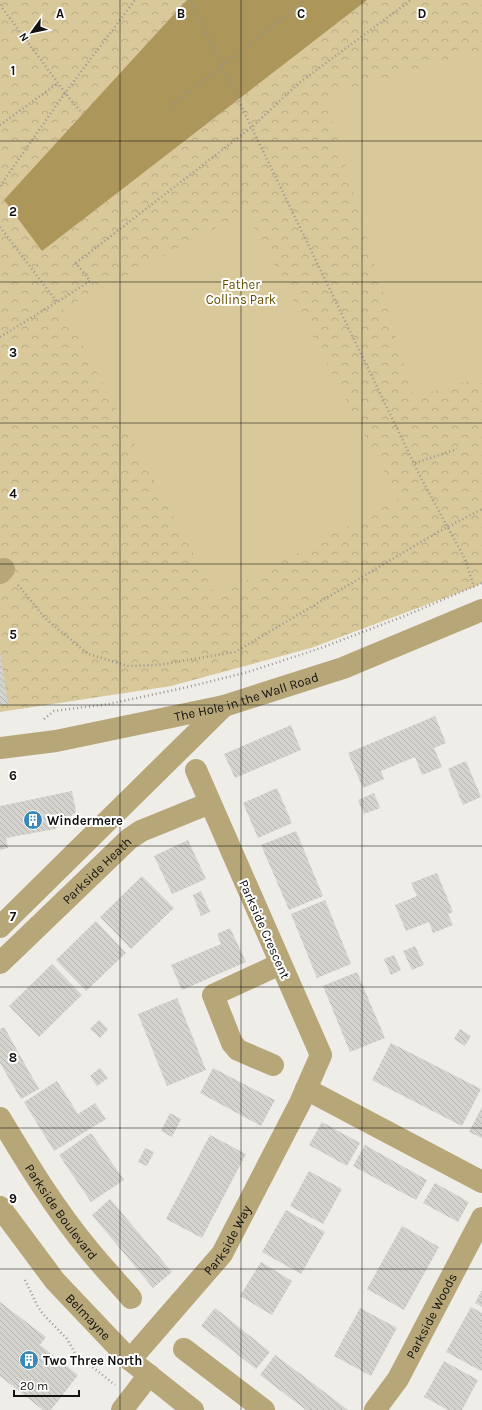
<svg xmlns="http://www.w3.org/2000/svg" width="482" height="1410" font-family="Karla,sans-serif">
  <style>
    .park { fill: url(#park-crowns) }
    .pitch { fill: #d9c89a }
    .water { fill: #ac9659 }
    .building { fill: url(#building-back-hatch) }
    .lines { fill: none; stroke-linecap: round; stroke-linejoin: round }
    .path { stroke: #979692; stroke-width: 2.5; stroke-dasharray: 1 3; stroke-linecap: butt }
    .minor { stroke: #b7a678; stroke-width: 22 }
    .grid { fill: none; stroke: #121210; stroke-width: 1; stroke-opacity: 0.55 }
    .labels { text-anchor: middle; stroke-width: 4; stroke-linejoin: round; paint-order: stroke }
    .park-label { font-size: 13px; fill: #675100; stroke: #fff }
    .street-label { font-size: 13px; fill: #121210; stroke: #fff }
    .poi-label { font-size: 13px; font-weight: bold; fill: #121210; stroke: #fff; text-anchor: start }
    .grid-label { font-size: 13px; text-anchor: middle; font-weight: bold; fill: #121210; stroke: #fff; stroke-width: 4; stroke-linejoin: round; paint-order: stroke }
  </style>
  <defs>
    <pattern id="park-crowns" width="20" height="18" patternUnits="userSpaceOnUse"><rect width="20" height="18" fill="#d9c89a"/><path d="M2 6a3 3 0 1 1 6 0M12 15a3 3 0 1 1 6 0" fill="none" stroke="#b9ab84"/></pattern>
    <pattern id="building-back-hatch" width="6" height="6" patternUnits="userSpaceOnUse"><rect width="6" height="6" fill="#d5d3ce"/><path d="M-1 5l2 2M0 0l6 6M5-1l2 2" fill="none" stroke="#b6b4b0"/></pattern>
  </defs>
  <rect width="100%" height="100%" fill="#efede8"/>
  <path class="park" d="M 0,0 L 482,0 L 482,583 L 474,587 L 311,648 L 171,686 L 0,712 Z"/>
  <path class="pitch" d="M 482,51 L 482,377 L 414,397 L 325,97 Z
    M 246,212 L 399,499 L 216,596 L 63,309 Z"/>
  <path class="water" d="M 187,0 L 367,0 L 42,251 L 4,200 Z"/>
  <path class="building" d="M 0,651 L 8,704 L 0,705 Z
    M 435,716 L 446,743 L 434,748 L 442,767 L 422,775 L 415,757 L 381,771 L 384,779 L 363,788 L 348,753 Z
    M 291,725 L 301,750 L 235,778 L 224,754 Z
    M 466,761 L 481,797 L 463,805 L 448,769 Z
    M 277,788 L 292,823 L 258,838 L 243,803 Z
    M 72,791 L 76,812 L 55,829 L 6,838 L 8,848 L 0,850 L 0,806 Z
    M 374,793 L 380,808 L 364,814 L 358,800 Z
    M 296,831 L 323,896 L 289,910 L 261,845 Z
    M 188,840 L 206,879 L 172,894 L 154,856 Z
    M 437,873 L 453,912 L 448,914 L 453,925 L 433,933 L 429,922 L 406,931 L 395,905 L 417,896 L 411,883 Z
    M 142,876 L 174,908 L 131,949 L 100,917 Z
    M 201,891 L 210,912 L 201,916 L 193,895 Z
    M 325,900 L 351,964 L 317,978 L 291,914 Z
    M 96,921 L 126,953 L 86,991 L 56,960 Z
    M 230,928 L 246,962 L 182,990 L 171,965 L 221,944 L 217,934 Z
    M 415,946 L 424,965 L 412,970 L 403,951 Z
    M 394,955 L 401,970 L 391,975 L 384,959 Z
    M 52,964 L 82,995 L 39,1037 L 9,1006 Z
    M 357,972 L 385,1038 L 350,1052 L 323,986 Z
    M 177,998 L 206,1070 L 167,1086 L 138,1014 Z
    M 99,1020 L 108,1029 L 100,1038 L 90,1029 Z
    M 4,1027 L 39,1089 L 21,1099 L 0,1063 L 0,1029 Z
    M 460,1029 L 471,1036 L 465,1046 L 454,1039 Z
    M 391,1043 L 481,1089 L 462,1126 L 372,1080 Z
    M 100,1068 L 108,1078 L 97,1086 L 90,1076 Z
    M 213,1068 L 275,1100 L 261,1126 L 200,1093 Z
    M 57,1081 L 78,1114 L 95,1103 L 106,1119 L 54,1151 L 24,1102 Z
    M 482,1107 L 482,1138 L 469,1132 Z
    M 170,1113 L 181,1119 L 172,1137 L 161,1131 Z
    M 322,1122 L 360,1143 L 347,1166 L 309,1145 Z
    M 91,1133 L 124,1180 L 91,1202 L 59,1155 Z
    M 210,1135 L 246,1154 L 202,1238 L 166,1219 Z
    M 365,1145 L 427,1180 L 416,1200 L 353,1166 Z
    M 145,1148 L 154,1152 L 147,1166 L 138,1162 Z
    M 309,1171 L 342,1189 L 323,1224 L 290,1206 Z
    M 435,1183 L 469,1202 L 458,1222 L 423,1203 Z
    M 110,1199 L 172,1272 L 153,1288 L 92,1215 Z
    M 286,1210 L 325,1232 L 301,1274 L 262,1252 Z
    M 402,1226 L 439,1247 L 404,1310 L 367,1289 Z
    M 261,1262 L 292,1281 L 272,1315 L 240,1296 Z
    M 482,1290 L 482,1307 L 475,1303 Z
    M 0,1302 L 46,1337 L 40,1345 L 78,1375 L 51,1410 L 43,1410 L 0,1376 Z
    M 471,1307 L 482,1313 L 482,1369 L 481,1371 L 446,1352 Z
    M 215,1308 L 270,1352 L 256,1369 L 201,1326 Z
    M 360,1308 L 397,1328 L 371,1376 L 334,1356 Z
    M 275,1355 L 302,1375 L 348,1410 L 306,1410 L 260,1375 Z
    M 444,1361 L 478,1380 L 462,1410 L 448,1410 L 424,1397 Z"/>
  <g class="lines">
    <path class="path" d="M 190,0 L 421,478 L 465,559 L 474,587
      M 0,5 L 58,83 L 65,93 L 80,111
      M 168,109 L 306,0
      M 0,125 L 58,83
      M 0,186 L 65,93 L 135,0
      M 0,227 L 57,302 L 90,281 L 76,263 L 252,127 L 299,83 L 411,0
      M 0,337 L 57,302
      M 415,463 L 457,449
      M 18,585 L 46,619 L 88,654 L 128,666 L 158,665 L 235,652 L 438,532 L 482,509
      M 44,719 L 54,711 L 109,704 L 188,687 L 248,672 L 321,648 L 407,615 L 482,583
      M 25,1280 L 38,1307 L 44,1315 L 67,1339 L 75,1353 L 115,1385"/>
    <g class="minor">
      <path d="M 0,573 L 4,569"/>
      <path id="s1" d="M 0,748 L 56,741 L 224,706 L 343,668 L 482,610"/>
      <path d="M 0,927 L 224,706"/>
      <path id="s2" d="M 0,963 L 129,839 L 141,831 L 210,803"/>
      <path d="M 273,1065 L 238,1050 L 232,1043 L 213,995 L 280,964"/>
      <path d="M 306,1089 L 482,1182"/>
      <path id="s3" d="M 0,1118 C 27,1163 55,1209 89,1250 C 102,1266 117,1282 131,1298"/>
      <path id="s4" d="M 0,1207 L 55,1281 L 130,1360 L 193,1410"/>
      <path d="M 184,1349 L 264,1410"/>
      <path id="s5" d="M 130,1360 L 222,1254 L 300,1103 L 321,1055 L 196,770"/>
      <path d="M 122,1410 L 149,1375"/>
      <path id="s6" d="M 375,1410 L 398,1379 L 482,1218"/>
    </g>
  </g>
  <path class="grid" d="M 120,0 L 120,1410M 241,0 L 241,1410M 362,0 L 362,1410M 0,141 L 482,141M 0,282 L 482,282M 0,423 L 482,423M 0,564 L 482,564M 0,705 L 482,705M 0,846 L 482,846M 0,987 L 482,987M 0,1128 L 482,1128M 0,1269 L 482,1269"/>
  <defs>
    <g id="building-disc" transform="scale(1)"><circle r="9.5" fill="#3988ba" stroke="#fff"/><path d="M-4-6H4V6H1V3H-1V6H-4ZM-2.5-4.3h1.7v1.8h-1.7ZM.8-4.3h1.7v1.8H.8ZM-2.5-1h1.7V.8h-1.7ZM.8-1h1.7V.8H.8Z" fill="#fff"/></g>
  </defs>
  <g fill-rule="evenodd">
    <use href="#building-disc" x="33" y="820"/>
    <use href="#building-disc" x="29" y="1360"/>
  </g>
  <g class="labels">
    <g class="park-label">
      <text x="241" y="289">Father<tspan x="241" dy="15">Collins Park</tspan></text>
    </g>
    <g class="street-label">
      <text dy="5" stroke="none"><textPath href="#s1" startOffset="252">The Hole in the Wall Road</textPath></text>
      <text dy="5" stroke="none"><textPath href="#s2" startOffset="134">Parkside Heath</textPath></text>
      <text transform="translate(265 929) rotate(66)" y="5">Parkside Crescent</text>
      <text dy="5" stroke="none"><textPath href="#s3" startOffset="112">Parkside Boulevard</textPath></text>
      <text dy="5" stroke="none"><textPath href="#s5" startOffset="155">Parkside Way</textPath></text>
      <text dy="5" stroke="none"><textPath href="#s4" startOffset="141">Belmayne</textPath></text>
      <text dy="5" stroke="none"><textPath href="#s6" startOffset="110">Parkside Woods</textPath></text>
    </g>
    <g class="poi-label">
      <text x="47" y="825">Windermere</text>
      <text x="43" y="1365">Two Three North</text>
    </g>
  </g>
  <g class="grid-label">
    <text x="60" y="18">A</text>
    <text x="181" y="18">B</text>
    <text x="301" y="18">C</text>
    <text x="422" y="18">D</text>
    <text x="13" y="75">1</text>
    <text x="13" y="216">2</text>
    <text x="13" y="357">3</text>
    <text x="13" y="498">4</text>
    <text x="13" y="639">5</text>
    <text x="13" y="780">6</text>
    <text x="13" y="921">7</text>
    <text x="13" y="1062">8</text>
    <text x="13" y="1203">9</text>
  </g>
  <g transform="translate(32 32) rotate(237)" stroke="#ffffff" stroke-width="3" paint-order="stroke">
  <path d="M0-3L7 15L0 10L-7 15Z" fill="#121210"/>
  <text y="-6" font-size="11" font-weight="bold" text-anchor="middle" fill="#121210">N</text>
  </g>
  <path d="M14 1390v6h65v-6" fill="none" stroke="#121210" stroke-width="2"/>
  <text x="20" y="1390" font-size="12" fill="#121210" stroke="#ffffff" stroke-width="3" paint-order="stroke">20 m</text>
</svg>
